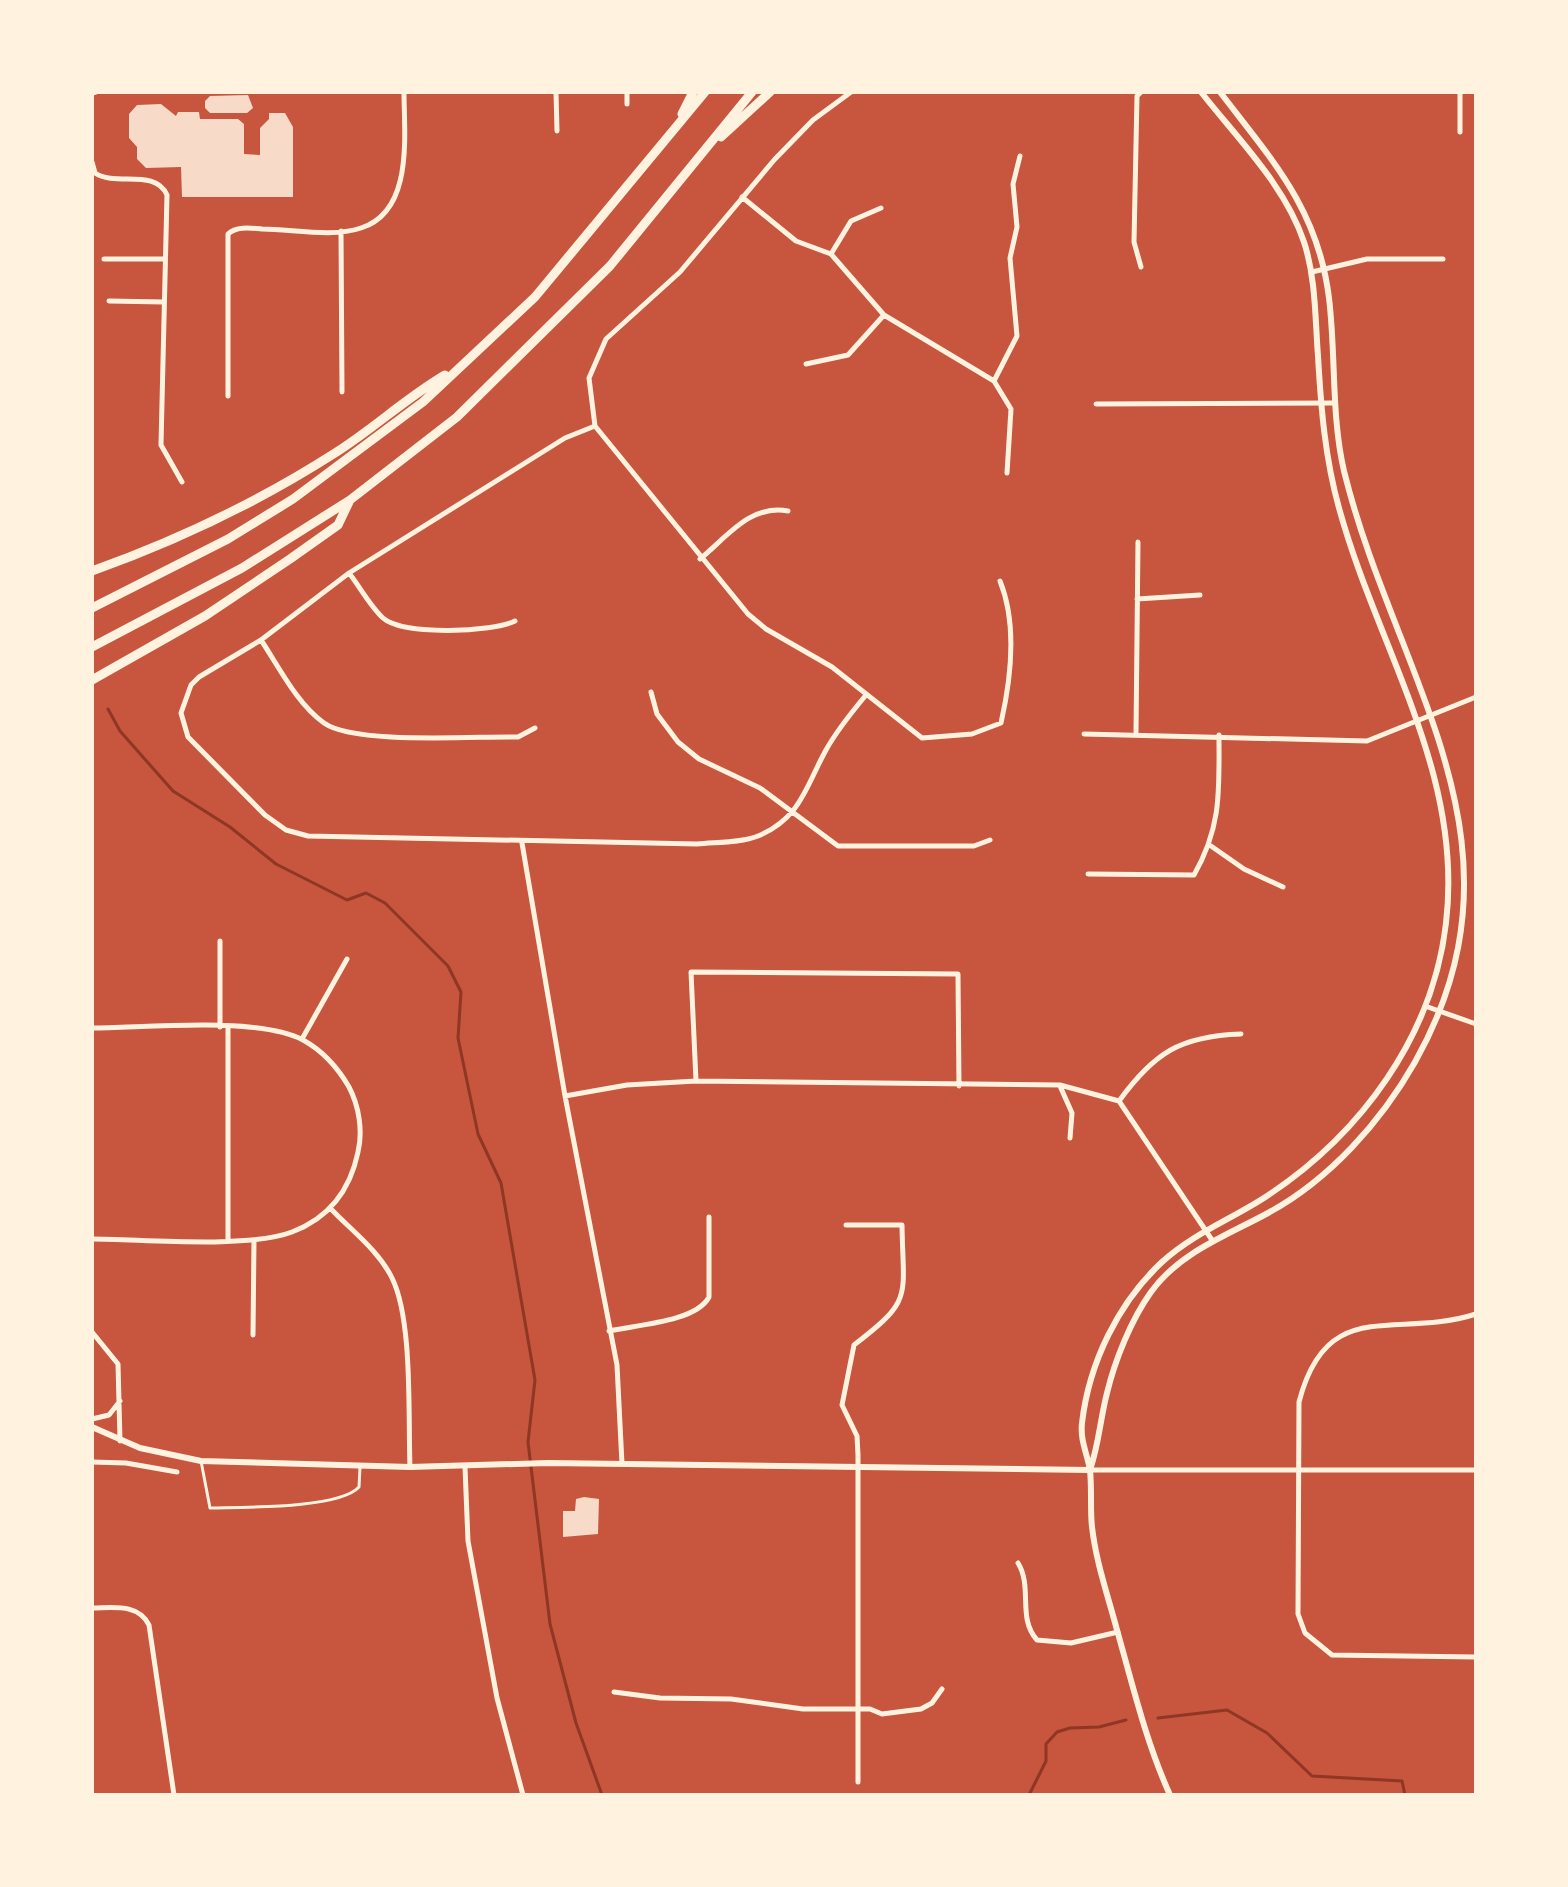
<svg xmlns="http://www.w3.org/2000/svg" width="1568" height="1887" font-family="Mulish,sans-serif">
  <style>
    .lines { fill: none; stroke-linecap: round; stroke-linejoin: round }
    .stream { stroke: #8f3625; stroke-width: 3 }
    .building { fill: #f7dbc8 }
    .service { stroke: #fff3e0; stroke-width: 3 }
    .minor { stroke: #fff3e0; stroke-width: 5 }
    .tertiary { stroke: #fff3e0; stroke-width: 6 }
    .motorway { stroke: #fff3e0; stroke-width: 9 }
  </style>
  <rect width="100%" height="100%" fill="#c8553d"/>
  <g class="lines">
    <path class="stream" d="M 108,709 L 120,731 L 173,791 L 230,827 L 276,864 L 347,900 L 366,893 L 385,903 L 448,966 L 461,992 L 458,1038 L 478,1134 L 501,1183 L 535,1380 L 528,1442 L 550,1624 L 576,1723 L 602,1795
      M 1158,1718 L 1227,1710 L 1267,1733 L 1312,1776 L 1402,1781 L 1405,1795
      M 1029,1795 L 1046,1761 L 1046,1744 L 1057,1732 L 1070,1728 L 1099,1727 L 1126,1720"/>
  </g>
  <path class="building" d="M 248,95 L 253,108 L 247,113 L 210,113 L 205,108 L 205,101 L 210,96 Z
    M 161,104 L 176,116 L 178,112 L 199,112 L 200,119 L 238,119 L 244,124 L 244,154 L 260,155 L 260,128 L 269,119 L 269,113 L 285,113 L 293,127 L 293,197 L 182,197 L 181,167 L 146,168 L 137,159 L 137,147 L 129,138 L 129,114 L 137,105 Z
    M 584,1497 L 599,1499 L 598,1534 L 563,1537 L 563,1511 L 575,1511 L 576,1499 Z"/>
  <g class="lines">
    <path class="service" d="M 201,1461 L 210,1508 C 241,1507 339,1509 359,1487 L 360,1467"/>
    <path class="minor" d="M 556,92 L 557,131
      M 851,92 L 813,120 L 775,159 L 680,272 L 606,339 L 589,378 L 595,426 L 748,614 L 766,629 L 832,667 L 922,738 L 972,734 L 1001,723 C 1011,679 1017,623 1000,581
      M 92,93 L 96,92
      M 627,104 L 627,92
      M 1460,132 L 1460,92
      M 92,162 L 95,173 C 116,187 155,168 167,195 L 161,445 L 182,482
      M 742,197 L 796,241 L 831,254 L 884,315 L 994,381 L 1011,409 L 1007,473
      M 341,231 L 342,392
      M 831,254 L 851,221 L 881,208
      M 104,259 L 165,259
      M 1141,267 L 1134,242 L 1137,96 L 1141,92
      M 1312,272 L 1367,259 L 1443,259
      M 109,301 L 164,302
      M 806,364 L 848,355 L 884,315
      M 994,381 L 1017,336 L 1010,258 L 1017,227 L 1013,184 L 1020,156
      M 228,396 L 228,234 C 236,226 251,228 262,229 C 292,229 332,238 361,228 C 414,211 404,135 404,92
      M 1096,404 L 1335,403
      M 595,426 L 565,438 L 349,573 L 261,640 L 199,677 L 191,685 L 181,713 L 188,737 L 265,815 L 286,830 L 308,836 L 697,844 C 715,842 741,843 758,836 C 801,818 806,786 826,750 C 837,730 851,713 866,695
      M 700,559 C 727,537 750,504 788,511
      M 349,573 C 360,587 370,606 383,618 C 403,636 493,632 515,621
      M 1137,599 L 1200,595
      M 261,640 C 279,667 297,704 324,723 C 355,745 476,736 518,737 L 535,728
      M 651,692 L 657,714 L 678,742 L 699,759 L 760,788 L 838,846 L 974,846 L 990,840
      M 1136,732 L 1138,542
      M 1084,734 L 1367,741 L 1476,697
      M 522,843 L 565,1096 L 617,1365 L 622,1464
      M 1211,846 L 1244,869 L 1283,887
      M 1088,874 L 1194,875 C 1222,826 1219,790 1219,735
      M 220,941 L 220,1027
      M 1425,1006 L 1476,1024
      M 92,1028 C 145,1028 258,1016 303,1040 C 323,1051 338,1068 349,1087 C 359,1106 363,1131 358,1152 C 350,1191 329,1218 292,1232 C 247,1249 143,1239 92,1239
      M 302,1039 L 347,959
      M 696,1081 L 691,972 L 958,974 L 959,1086
      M 1060,1086 L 1072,1113 L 1070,1138
      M 565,1096 L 627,1085 L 696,1081 L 1060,1085 L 1119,1101 L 1212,1240
      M 1119,1101 C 1154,1053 1180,1036 1241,1034
      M 331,1209 C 351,1230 379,1251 392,1278 C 413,1320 408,1417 410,1467
      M 846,1225 L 902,1225 C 903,1298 914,1299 854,1345 L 842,1405 L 857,1436 L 858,1455 L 858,1782
      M 228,1240 L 228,1027
      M 1476,1314 C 1396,1340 1327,1294 1299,1402 L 1298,1614 L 1305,1633 L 1332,1655 L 1476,1657
      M 609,1331 C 636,1325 696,1322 709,1297 L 709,1217
      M 92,1332 L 118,1364 L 120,1441
      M 253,1335 L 254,1240
      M 92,1419 L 109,1415 L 120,1401
      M 92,1462 L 126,1463 L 177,1472
      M 465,1467 L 468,1541 L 497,1698 L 523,1795
      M 1090,1470 L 1476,1470
      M 1018,1563 C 1033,1587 1017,1618 1037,1640 L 1071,1643 L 1118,1632
      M 92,1608 C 113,1608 138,1603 149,1625 L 174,1795
      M 614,1692 L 660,1698 L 731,1699 L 803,1709 L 870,1709 L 882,1714 L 921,1709 L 932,1703 L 942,1689"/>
    <path class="tertiary" d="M 92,1427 L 140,1448 L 201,1461 L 410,1467 L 548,1463 L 1090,1470
      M 1090,1470 C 1099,1444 1100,1420 1107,1393 C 1115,1360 1131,1320 1151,1292 C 1180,1252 1226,1236 1268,1213 C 1329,1180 1381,1122 1415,1062 C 1539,841 1395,679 1344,471 C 1331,415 1336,355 1329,298 C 1318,209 1272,160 1220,92
      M 1170,1795 C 1146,1742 1133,1686 1117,1630 C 1108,1596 1096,1562 1092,1527 C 1090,1509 1092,1489 1090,1470 C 1087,1453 1080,1440 1082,1423 C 1089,1363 1118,1303 1162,1262 C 1194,1233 1232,1219 1267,1196 C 1361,1134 1433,1036 1446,923 C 1464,773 1377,647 1339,508 C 1325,458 1321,408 1318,356 C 1315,318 1316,279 1304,242 C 1285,185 1237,138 1201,92"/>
    <path class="motorway" d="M 682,114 L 693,92
      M 721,137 L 770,92
      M 92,571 C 176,541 260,501 335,453 C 373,429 406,398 445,375
      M 92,608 L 228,539 L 293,499 L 423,402 L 535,297 L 705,92
      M 92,647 L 242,568 L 350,500 L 457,417 L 610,266 L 752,92
      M 92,680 L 205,616 L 290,559 L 338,525 L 349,502"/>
  </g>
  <rect width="1568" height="1887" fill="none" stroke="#fff3e0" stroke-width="188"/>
</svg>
